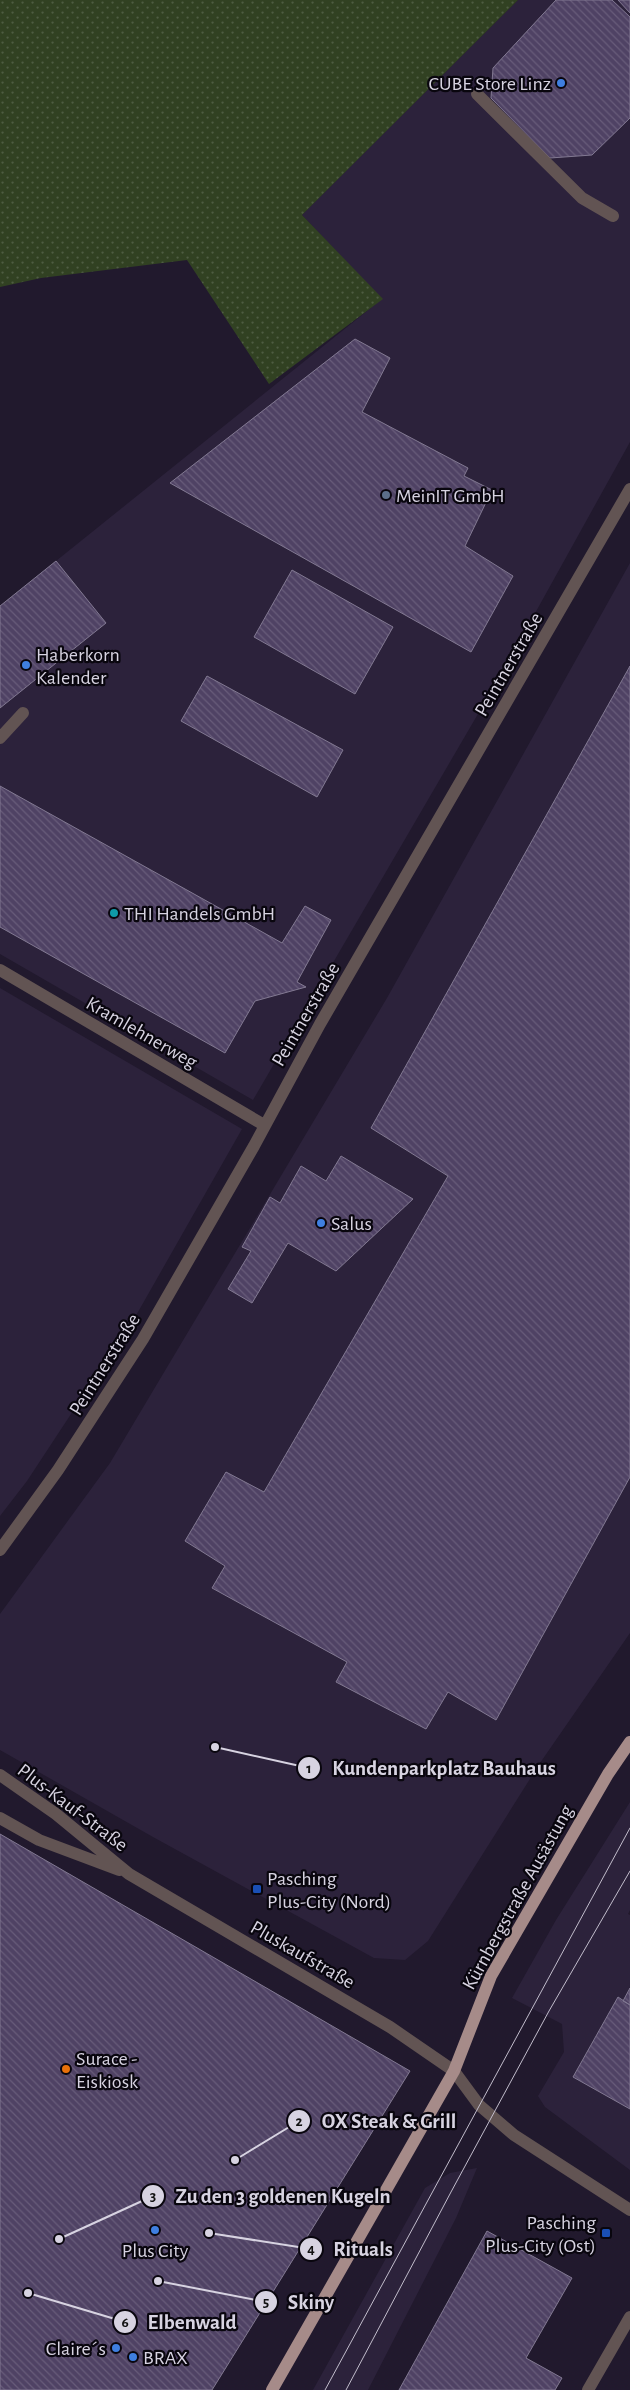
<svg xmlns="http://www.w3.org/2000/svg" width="630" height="2390" font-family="'Alegreya Sans',sans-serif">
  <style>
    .built { fill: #2c223b }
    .grass { fill: url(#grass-dots) }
    .building { fill: url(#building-back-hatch); stroke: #827992 }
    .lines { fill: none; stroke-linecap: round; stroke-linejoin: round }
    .minor { stroke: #625453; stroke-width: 12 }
    .major { stroke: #a68b89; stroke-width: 12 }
    .tram { stroke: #c2bdcc; stroke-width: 1 }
    .shop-dot { fill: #3f7fe0; stroke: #09060e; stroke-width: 2 }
    .service-dot { fill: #5c6f8a; stroke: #09060e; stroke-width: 2 }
    .culture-dot { fill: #0f9aa8; stroke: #09060e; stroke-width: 2 }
    .transit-dot { fill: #1a4fb4; stroke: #09060e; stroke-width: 2 }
    .food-dot { fill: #e8710a; stroke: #09060e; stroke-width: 2 }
    .labels { text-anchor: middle; stroke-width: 4.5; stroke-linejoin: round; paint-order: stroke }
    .poi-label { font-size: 20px; fill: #d7d3e1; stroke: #09060e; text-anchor: start }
    .street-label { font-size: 20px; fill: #d7d3e1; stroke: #09060e }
    .leader { fill: none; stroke: #d7d3e1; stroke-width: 2 }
    .callout-dot { fill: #d7d3e1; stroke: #09060e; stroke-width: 2 }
    .mark-label { font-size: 15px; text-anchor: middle; font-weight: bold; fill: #111 }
    .callout-label { font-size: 21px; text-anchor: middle; font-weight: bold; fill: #d7d3e1; stroke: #09060e; stroke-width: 4.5; stroke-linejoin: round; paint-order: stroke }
  </style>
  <defs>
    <pattern id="grass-dots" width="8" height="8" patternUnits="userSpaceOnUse" patternTransform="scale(1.25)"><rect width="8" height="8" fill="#314122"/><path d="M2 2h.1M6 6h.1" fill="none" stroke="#4e5c42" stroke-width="1.8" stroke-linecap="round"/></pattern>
    <pattern id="building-back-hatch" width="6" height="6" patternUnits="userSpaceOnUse" patternTransform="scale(1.25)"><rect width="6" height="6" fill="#4f4264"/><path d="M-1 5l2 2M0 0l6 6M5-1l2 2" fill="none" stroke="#685c7a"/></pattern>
  </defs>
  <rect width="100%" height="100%" fill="#21192d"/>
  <path class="built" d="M 518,0 L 630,0 L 630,442 L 503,671 L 253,1100 L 0,954 L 0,606 L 382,299 L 302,215 Z
    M 630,563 L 630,1633 L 540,1763 L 428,1941 L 405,1960 L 374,1958 L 153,1837 L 0,1750 L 0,1614 L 110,1463 L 387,998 Z
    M 0,988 L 242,1129 L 138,1312 L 27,1481 L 0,1516 Z
    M 630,1802 L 630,1910 L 628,1914 L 630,1915 L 630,2170 L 545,2107 L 538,2096 L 564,2052 L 562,2024 L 512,1998 L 556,1920 Z
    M 477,2168 L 456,2218 L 368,2390 L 313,2390 L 425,2188 L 450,2173 Z"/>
  <path class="grass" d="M 0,0 L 518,0 L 302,215 L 383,299 L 269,384 L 187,260 L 41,278 L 0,287 Z"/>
  <path class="building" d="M 556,0 L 612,0 L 630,17 L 630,118 L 592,155 L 550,158 L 491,98 L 493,68 Z
    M 618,0 L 630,0 L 630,13 Z
    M 355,339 L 390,358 L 362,412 L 468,468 L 464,476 L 492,490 L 465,546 L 513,576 L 471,652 L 170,483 Z
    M 56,561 L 106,623 L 0,708 L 0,606 Z
    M 292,570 L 393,627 L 355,694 L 254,637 Z
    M 630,666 L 630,1477 L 496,1720 L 448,1692 L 426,1729 L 336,1682 L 347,1662 L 212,1588 L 225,1566 L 185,1541 L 226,1472 L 264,1492 L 448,1176 L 371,1128 Z
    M 207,676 L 343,750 L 317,797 L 181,721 Z
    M 0,786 L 282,943 L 305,906 L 331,920 L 297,982 L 306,987 L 255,1001 L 225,1053 L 0,927 Z
    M 341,1156 L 413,1199 L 336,1271 L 288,1243 L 252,1303 L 228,1289 L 251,1251 L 242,1247 L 270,1197 L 280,1203 L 301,1166 L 326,1181 Z
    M 0,1834 L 410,2071 L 212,2390 L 0,2390 Z
    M 630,1988 L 630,2005 L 623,2001 Z
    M 618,1997 L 630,2005 L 630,2109 L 573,2077 Z
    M 487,2231 L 572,2278 L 526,2358 L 562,2378 L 555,2390 L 399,2390 Z"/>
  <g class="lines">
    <path class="minor" d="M 477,94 L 582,198 L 613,216
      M 0,738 L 23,713
      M 0,970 L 264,1125
      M 0,1550 L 58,1470 L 143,1339 L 254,1146 L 320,1024 L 630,489
      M 0,1775 L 56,1814 L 129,1874 L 390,2027 L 454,2071 L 479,2105 L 514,2135 L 630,2210
      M 0,1818 L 39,1840 L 119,1870
      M 588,2390 L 630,2317"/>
    <path class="major" d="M 272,2390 L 454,2071 L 491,1976 L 608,1774 L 630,1742"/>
    <path class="tram" d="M 325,2390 L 630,1828
      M 346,2390 L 451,2192 L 549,2011 L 630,1871"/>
  </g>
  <g class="shop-dot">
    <circle cx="561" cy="83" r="5"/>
    <circle cx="26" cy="665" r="5"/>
    <circle cx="321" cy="1223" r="5"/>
    <circle cx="155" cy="2230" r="5"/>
    <circle cx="116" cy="2348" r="5"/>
    <circle cx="133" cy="2357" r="5"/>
  </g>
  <circle class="service-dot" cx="386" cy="495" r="5"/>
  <circle class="culture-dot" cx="114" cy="913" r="5"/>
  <g class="transit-dot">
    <rect x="252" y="1884" width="10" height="10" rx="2.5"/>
    <rect x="601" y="2228" width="10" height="10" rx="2.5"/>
  </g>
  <circle class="food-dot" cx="66" cy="2069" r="5"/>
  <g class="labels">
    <g class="poi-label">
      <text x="551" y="90" text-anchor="end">CUBE Store Linz</text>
      <text x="396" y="502">MeinIT GmbH</text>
      <text x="36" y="661">Haberkorn<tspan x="36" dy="23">Kalender</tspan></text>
      <text x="124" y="920">THI Handels GmbH</text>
      <text x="331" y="1230">Salus</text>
      <text x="267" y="1885">Pasching<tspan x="267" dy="23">Plus-City (Nord)</tspan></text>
      <text x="76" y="2065">Surace -<tspan x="76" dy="23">Eiskiosk</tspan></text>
      <text x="596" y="2229" text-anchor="end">Pasching<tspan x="596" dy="23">Plus-City (Ost)</tspan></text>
      <text x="155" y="2257" text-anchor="middle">Plus City</text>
      <text x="106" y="2355" text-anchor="end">Claire´s</text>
      <text x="143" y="2364">BRAX</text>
    </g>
    <g class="street-label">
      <text transform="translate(508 664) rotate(-60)" y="7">Peintnerstraße</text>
      <text transform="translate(305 1014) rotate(-60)" y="7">Peintnerstraße</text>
      <text transform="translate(142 1032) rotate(30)" y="7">Kramlehnerweg</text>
      <text transform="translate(104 1364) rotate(-58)" y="7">Peintnerstraße</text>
      <text transform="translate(73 1807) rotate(37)" y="7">Plus-Kauf-Straße</text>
      <text transform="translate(517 1897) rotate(-61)" y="7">Kürnbergstraße Ausästung</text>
      <text transform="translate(303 1954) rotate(30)" y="7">Pluskaufstraße</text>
    </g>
  </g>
  <path class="leader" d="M215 1747L309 1768M235 2160L299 2121M59 2239L153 2196M209 2233L311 2249M158 2281L266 2302M28 2293L125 2322"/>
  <g class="callout-dot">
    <circle cx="215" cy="1747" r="5"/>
    <circle cx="235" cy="2160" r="5"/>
    <circle cx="59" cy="2239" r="5"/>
    <circle cx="209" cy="2233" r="5"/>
    <circle cx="158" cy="2281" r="5"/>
    <circle cx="28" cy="2293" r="5"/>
    <circle cx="309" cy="1768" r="12"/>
    <circle cx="299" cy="2121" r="12"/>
    <circle cx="153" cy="2196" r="12"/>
    <circle cx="311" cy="2249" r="12"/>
    <circle cx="266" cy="2302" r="12"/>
    <circle cx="125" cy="2322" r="12"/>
  </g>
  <g class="mark-label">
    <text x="309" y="1773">1</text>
    <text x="299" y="2126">2</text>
    <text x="153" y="2201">3</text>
    <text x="311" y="2254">4</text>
    <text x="266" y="2307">5</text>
    <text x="125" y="2327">6</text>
  </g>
  <g class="callout-label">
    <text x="444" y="1775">Kundenparkplatz Bauhaus</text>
    <text x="389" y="2128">OX Steak &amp; Grill</text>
    <text x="283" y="2203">Zu den 3 goldenen Kugeln</text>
    <text x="363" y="2256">Rituals</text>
    <text x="311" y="2309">Skiny</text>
    <text x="192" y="2329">Elbenwald</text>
  </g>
</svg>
